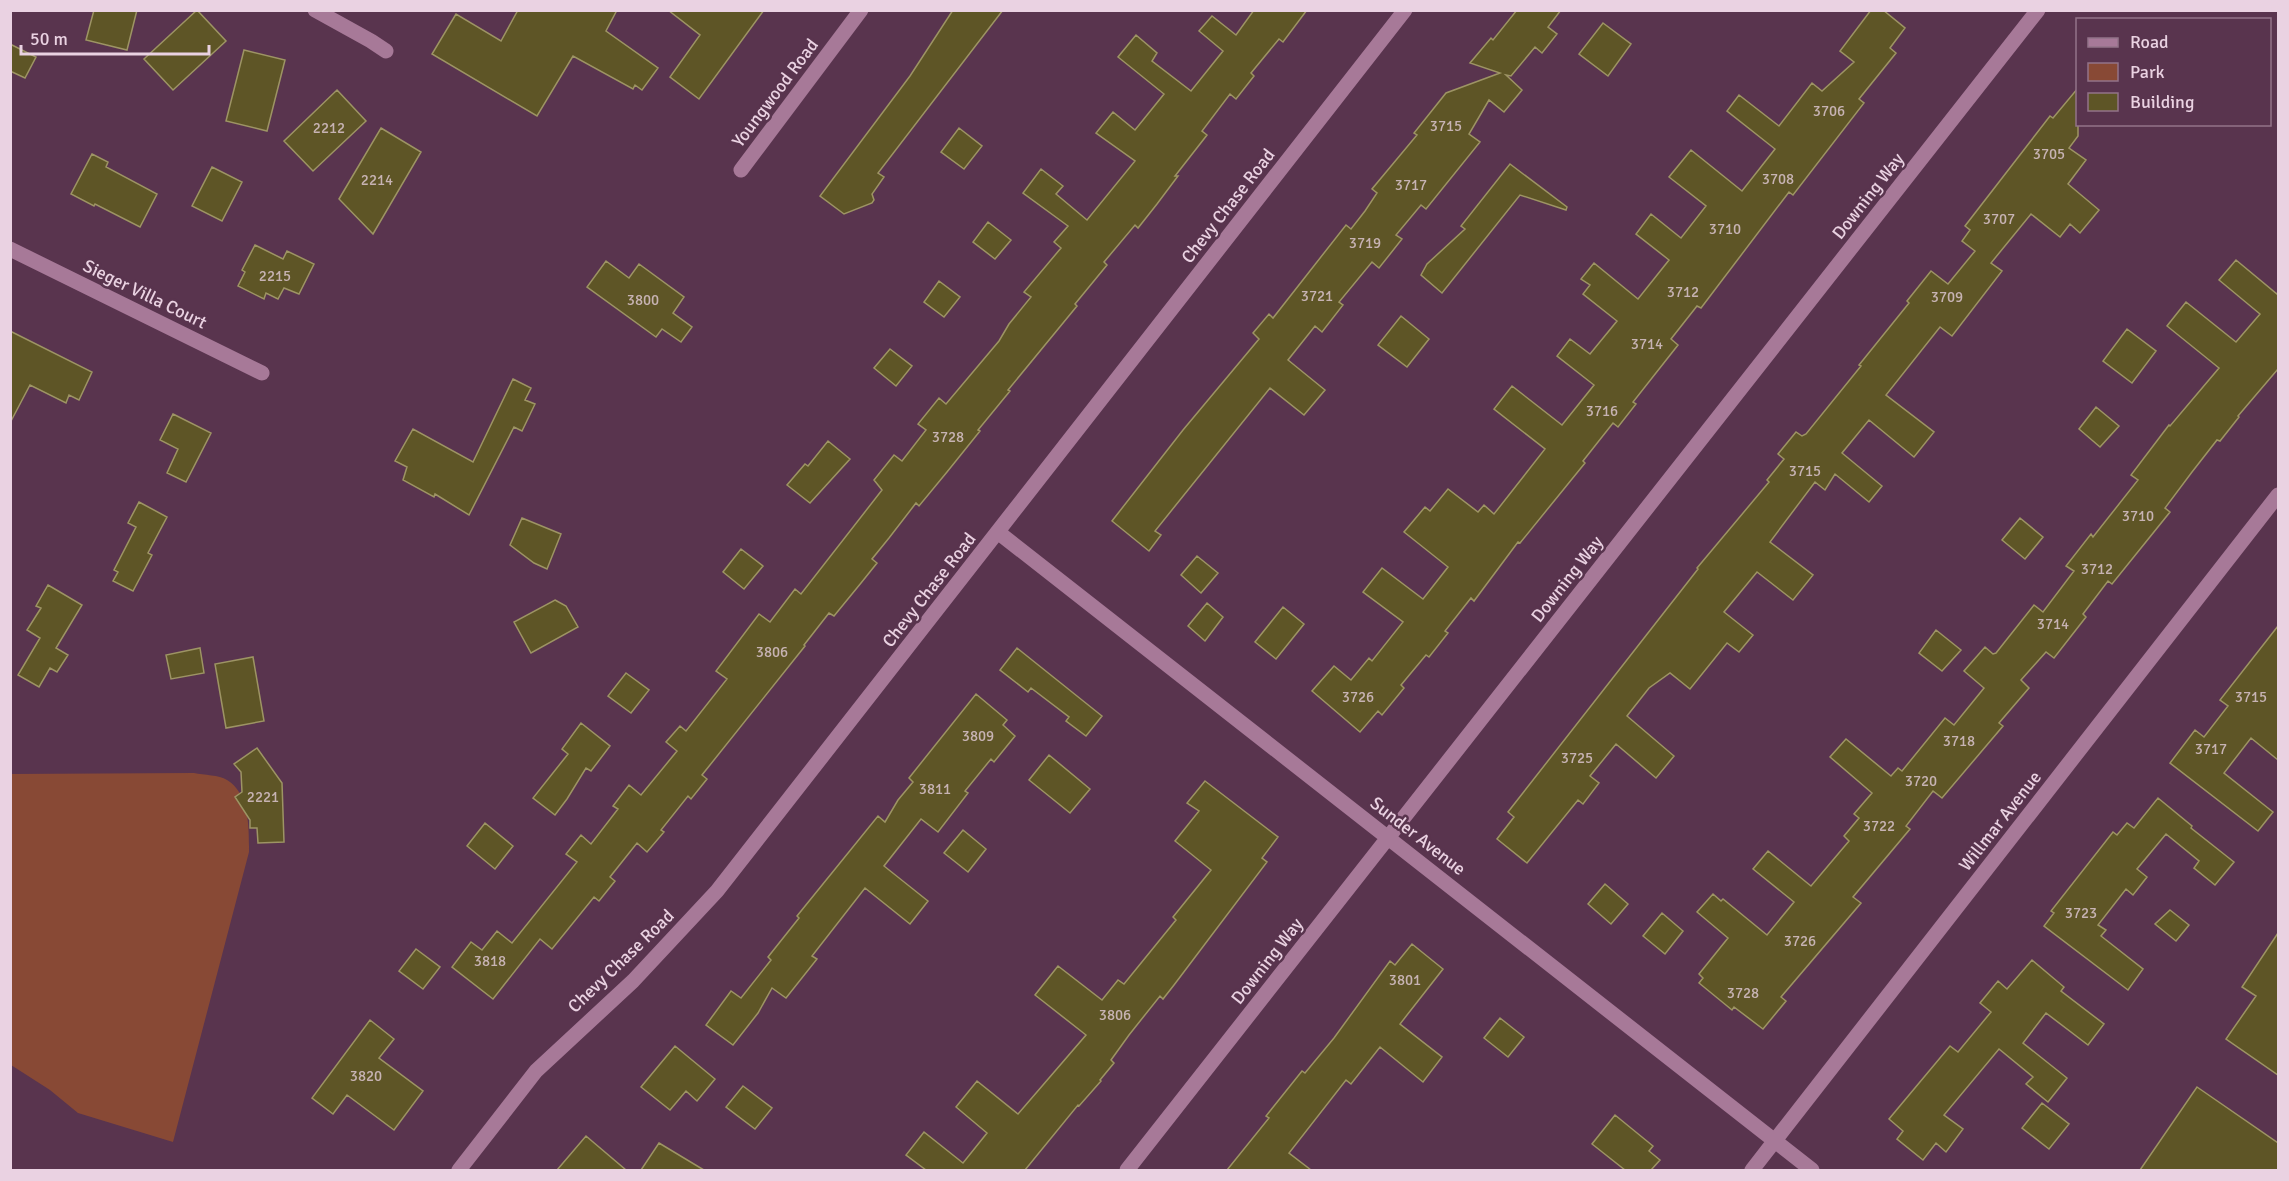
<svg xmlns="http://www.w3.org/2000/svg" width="2289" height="1181" font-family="Signika,sans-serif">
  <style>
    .green { fill: #884935 }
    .building { fill: #5e5526; stroke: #9d9464; stroke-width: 1.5 }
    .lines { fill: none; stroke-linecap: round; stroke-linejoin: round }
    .minor { stroke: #a77998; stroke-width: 15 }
    .labels { text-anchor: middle; stroke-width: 5; stroke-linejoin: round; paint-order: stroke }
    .number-label { font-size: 15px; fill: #c7b3b3 }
    .street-label { font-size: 18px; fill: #ead2e2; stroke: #59344e }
  </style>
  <rect width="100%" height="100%" fill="#59344e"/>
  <path class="green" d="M 194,773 C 204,775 219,775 227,780 C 250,794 249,829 249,852 L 173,1142 L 78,1113 L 50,1090 L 11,1065 L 10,774 Z"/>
  <path class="building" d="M 94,10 L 137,10 L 127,50 L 86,40 Z
    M 197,10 L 226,41 L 173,90 L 144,59 Z
    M 518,10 L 617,10 L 606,31 L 658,68 L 642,90 L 635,85 L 633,89 L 573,56 L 537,116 L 432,54 L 456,14 L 501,41 Z
    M 668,10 L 764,10 L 699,99 L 670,77 L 700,35 Z
    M 953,10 L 1003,10 L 878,173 L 884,177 L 872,194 L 874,200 L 872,203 L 844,214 L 820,196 L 910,76 Z
    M 1254,10 L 1307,10 L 1283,42 L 1279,39 L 1251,73 L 1254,76 L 1236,99 L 1230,94 L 1202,131 L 1207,135 L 1175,176 L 1178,176 L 1157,204 L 1138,228 L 1135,225 L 1104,262 L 1107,265 L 1075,304 L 1077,306 L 1008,390 L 1010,391 L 978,430 L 980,431 L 947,472 L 919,506 L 916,503 L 889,538 L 872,559 L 877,563 L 861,583 L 834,616 L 829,613 L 804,645 L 805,646 L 702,775 L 707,779 L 691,799 L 688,796 L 661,830 L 664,832 L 647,852 L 637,843 L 610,877 L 615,881 L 599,901 L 594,897 L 552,949 L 540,939 L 493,999 L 452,967 L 471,942 L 482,950 L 497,931 L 512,943 L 577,862 L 566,854 L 581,835 L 591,844 L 618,809 L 613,806 L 629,785 L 641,795 L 677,751 L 666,742 L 680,726 L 686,731 L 727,679 L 716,671 L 759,614 L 770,622 L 795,589 L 801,594 L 882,490 L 874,480 L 894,455 L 902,461 L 926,430 L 918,424 L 939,398 L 946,404 L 999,341 L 1009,324 L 1031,297 L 1024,292 L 1061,248 L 1054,242 L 1068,226 L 1023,193 L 1041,169 L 1063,186 L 1056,194 L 1087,220 L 1135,161 L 1096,133 L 1113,112 L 1135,130 L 1164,94 L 1118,57 L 1136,35 L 1157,53 L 1152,61 L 1191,91 L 1223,51 L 1199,31 L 1212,16 L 1236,35 Z
    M 1517,10 L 1561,10 L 1548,27 L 1557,34 L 1542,53 L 1535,47 L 1511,76 L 1506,75 L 1522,90 L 1504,112 L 1489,100 L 1469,134 L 1480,142 L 1426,209 L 1421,205 L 1396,235 L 1402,239 L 1379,268 L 1372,262 L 1339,302 L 1343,305 L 1322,332 L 1315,326 L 1288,360 L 1325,390 L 1304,415 L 1270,388 L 1155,531 L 1161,535 L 1149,551 L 1112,521 L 1183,430 L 1259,339 L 1253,333 L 1269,314 L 1273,318 L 1346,225 L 1351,229 L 1365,211 L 1377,193 L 1372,189 L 1417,135 L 1414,133 L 1446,93 L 1500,73 L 1470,63 L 1491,38 L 1493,40 Z
    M 1871,10 L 1883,10 L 1905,28 L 1890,48 L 1896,53 L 1859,99 L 1864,103 L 1793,195 L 1789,192 L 1701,308 L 1697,306 L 1671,339 L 1678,345 L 1633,402 L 1636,404 L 1618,427 L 1613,423 L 1583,461 L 1585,463 L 1520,543 L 1518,542 L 1474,601 L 1471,598 L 1445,631 L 1448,633 L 1429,657 L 1426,655 L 1401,685 L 1404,688 L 1382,715 L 1378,711 L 1360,732 L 1312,691 L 1334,666 L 1351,680 L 1369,658 L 1372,661 L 1403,622 L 1363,592 L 1382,568 L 1423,599 L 1448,567 L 1404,532 L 1425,507 L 1430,511 L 1448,489 L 1478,512 L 1484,505 L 1494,514 L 1545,449 L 1494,409 L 1512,386 L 1562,425 L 1594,385 L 1557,356 L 1570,339 L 1590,354 L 1617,321 L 1583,294 L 1590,285 L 1581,279 L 1594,263 L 1638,299 L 1669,260 L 1636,234 L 1651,214 L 1681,238 L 1706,206 L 1669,177 L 1691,150 L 1742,191 L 1775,149 L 1727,111 L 1739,95 L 1779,126 L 1812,83 L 1822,91 L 1854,62 L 1840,51 Z
    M 1603,23 L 1631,44 L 1608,76 L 1579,54 Z
    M 10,44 L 36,57 L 25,78 L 10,71 Z
    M 244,50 L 285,60 L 267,131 L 226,121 Z
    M 2078,88 L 2078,136 L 2069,148 L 2086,160 L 2068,184 L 2099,210 L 2080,233 L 2070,224 L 2060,237 L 2031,214 L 1991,263 L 2002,271 L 1952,336 L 1940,327 L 1886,395 L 1934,432 L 1914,457 L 1869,420 L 1842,453 L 1882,486 L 1869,502 L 1835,474 L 1825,490 L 1815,482 L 1770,542 L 1813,575 L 1793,600 L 1757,572 L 1724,612 L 1753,635 L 1739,652 L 1727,643 L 1690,689 L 1670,673 L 1649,688 L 1627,716 L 1674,756 L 1656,778 L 1616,744 L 1590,776 L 1599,783 L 1583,804 L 1578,800 L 1527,863 L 1497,839 L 1514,817 L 1508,812 L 1698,569 L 1697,568 L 1769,482 L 1767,480 L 1784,459 L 1778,454 L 1796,432 L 1802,436 L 1806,434 L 1861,366 L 1859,365 L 1909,303 L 1907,301 L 1931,271 L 1948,284 L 1975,251 L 1962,241 L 1970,230 L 1965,226 L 2050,116 L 2053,118 Z
    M 337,90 L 366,121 L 313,171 L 284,141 Z
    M 381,128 L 421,152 L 373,234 L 339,199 Z
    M 959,128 L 982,146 L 964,169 L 941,152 Z
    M 92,154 L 108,162 L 106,167 L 157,194 L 140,227 L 95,204 L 94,206 L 71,194 Z
    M 1510,164 L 1567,207 L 1566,210 L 1520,195 L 1442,293 L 1421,275 L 1427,264 L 1465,229 L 1461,226 Z
    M 212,167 L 242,182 L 222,221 L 192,206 Z
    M 988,222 L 1011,240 L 995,259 L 973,242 Z
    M 255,245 L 283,259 L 287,251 L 314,264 L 299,294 L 284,288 L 278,299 L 266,293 L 264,299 L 238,286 L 245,272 L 242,270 Z
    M 2236,260 L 2277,294 L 2278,292 L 2278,369 L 2238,416 L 2239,417 L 2220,441 L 2217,440 L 2192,472 L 2165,508 L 2170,512 L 2112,584 L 2108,581 L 2083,614 L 2086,617 L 2054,658 L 2046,652 L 2021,680 L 2029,688 L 1999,723 L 2003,726 L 1942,798 L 1933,791 L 1906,826 L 1910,829 L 1853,897 L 1861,903 L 1781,997 L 1786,1001 L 1763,1029 L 1734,1007 L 1732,1010 L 1699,983 L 1703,978 L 1699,974 L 1728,938 L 1697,912 L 1713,894 L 1721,901 L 1723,899 L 1767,935 L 1794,902 L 1753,869 L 1768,851 L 1811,886 L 1849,841 L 1844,836 L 1859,818 L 1854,814 L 1872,793 L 1830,757 L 1846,739 L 1891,776 L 1898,768 L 1902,771 L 1945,718 L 1954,725 L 1984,688 L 1964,671 L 1985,647 L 1993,654 L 1996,653 L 2034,605 L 2043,612 L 2074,571 L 2066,566 L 2091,534 L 2093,537 L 2138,480 L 2131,475 L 2169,425 L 2170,426 L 2219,368 L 2167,326 L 2186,302 L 2236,342 L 2260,314 L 2219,280 Z
    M 606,261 L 629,278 L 639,264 L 684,297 L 673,313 L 692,327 L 681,342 L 662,329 L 656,337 L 587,287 Z
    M 939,281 L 960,297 L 944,317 L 924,302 Z
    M 1401,316 L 1429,339 L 1407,367 L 1378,345 Z
    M 2127,329 L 2156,351 L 2132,383 L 2103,361 Z
    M 10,331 L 92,372 L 79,400 L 69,395 L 66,403 L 30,385 L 10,423 Z
    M 890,349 L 912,366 L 896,386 L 874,368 Z
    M 513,379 L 531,388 L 525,400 L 535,404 L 522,431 L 514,427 L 469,515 L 435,494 L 434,497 L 403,480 L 407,467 L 395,461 L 413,429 L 473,462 Z
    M 2096,407 L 2119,426 L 2100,447 L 2079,429 Z
    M 173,414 L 211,433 L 186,482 L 167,473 L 178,449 L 160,440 Z
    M 828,441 L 850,459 L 810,503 L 787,485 L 805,464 L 808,466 Z
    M 139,502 L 167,517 L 148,553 L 152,555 L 133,591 L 113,581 L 118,572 L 114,570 L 136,527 L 128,523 Z
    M 522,518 L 561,534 L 547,569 L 534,563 L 510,545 Z
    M 2020,518 L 2043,537 L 2025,559 L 2002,540 Z
    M 741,549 L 763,566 L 744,589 L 723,572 Z
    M 1197,556 L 1218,573 L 1201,593 L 1181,575 Z
    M 48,585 L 82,605 L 56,648 L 68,655 L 57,672 L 50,668 L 39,687 L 18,675 L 40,638 L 27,630 L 41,608 L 36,606 Z
    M 555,600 L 566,606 L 578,627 L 531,653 L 514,622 Z
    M 1207,603 L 1223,617 L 1205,641 L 1188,626 Z
    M 1283,607 L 1304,624 L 1276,659 L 1255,642 Z
    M 2278,626 L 2278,760 L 2251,738 L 2224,773 L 2273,812 L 2258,831 L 2170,763 L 2195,730 L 2204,737 L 2228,706 L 2220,700 Z
    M 1936,630 L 1961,650 L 1942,671 L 1919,653 Z
    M 200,648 L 204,673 L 171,679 L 166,655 Z
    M 1017,648 L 1102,716 L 1086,736 L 1066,721 L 1069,717 L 1031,688 L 1028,692 L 1000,670 Z
    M 253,657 L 264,721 L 226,728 L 215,664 Z
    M 626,673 L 649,690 L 631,713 L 608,696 Z
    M 976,694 L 1007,720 L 1003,725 L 1015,736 L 994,762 L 991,759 L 965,791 L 968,793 L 938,832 L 921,819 L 884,866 L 928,901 L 910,924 L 865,888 L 812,956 L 817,959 L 786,998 L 772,988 L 758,1013 L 733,1045 L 706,1025 L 731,991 L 741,998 L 771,960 L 768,957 L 799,918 L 797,916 L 878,816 L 885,822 L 898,800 L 913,782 L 909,778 Z
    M 581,723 L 610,746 L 591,771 L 586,768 L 567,799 L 555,815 L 533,798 L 568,754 L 562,749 Z
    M 257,748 L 282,783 L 284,842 L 258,843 L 257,828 L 250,828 L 250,820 L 235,797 L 242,792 L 241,772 L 234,764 Z
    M 1049,755 L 1090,789 L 1070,813 L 1029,780 Z
    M 1205,781 L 1278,837 L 1262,858 L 1267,862 L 1174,985 L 1163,999 L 1160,996 L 1129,1035 L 1111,1060 L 1114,1063 L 1100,1080 L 1101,1081 L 1079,1106 L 1078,1105 L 1025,1170 L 926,1170 L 906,1155 L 924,1132 L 963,1163 L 987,1133 L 956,1107 L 977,1081 L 1018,1114 L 1086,1035 L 1035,995 L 1058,966 L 1102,1000 L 1118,980 L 1124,984 L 1176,920 L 1173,917 L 1211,870 L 1175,841 L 1199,811 L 1187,803 Z
    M 2158,798 L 2192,826 L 2191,828 L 2234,862 L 2215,885 L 2194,868 L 2199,861 L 2166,834 L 2137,869 L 2147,877 L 2133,895 L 2126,889 L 2098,925 L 2106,930 L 2101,936 L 2143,969 L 2128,990 L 2044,926 L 2054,913 L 2051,911 L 2113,832 L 2117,835 L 2127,823 L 2134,828 Z
    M 485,823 L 513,846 L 495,869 L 467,846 Z
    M 963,830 L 986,849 L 968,872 L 944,853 Z
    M 1605,884 L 1628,904 L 1611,924 L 1588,904 Z
    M 2170,910 L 2189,925 L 2176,941 L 2155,924 Z
    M 1662,913 L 1683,931 L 1665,954 L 1643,936 Z
    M 2278,933 L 2278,1075 L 2226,1039 L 2256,996 L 2242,987 Z
    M 1412,944 L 1443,969 L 1400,1024 L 1442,1057 L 1423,1082 L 1380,1047 L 1351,1084 L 1346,1080 L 1289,1153 L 1311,1170 L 1227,1170 L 1269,1118 L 1266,1116 L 1302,1071 L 1305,1073 L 1334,1038 L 1390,961 L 1395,965 Z
    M 416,949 L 440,967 L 423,989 L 399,971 Z
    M 2032,960 L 2064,987 L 2061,991 L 2104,1024 L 2088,1045 L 2046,1013 L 2023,1043 L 2067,1078 L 2048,1102 L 2026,1084 L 2033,1077 L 1999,1049 L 1944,1115 L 1963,1129 L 1946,1152 L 1936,1143 L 1923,1160 L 1897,1139 L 1903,1131 L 1889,1119 L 1950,1046 L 1958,1052 L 1991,1012 L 1980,1003 L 1998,981 L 2007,989 Z
    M 1500,1018 L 1524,1037 L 1508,1057 L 1484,1038 Z
    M 370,1020 L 394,1039 L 379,1058 L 423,1091 L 394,1130 L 347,1095 L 333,1114 L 312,1098 Z
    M 675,1046 L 715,1079 L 697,1101 L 686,1091 L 670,1110 L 641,1087 Z
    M 743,1086 L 772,1108 L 755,1129 L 726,1107 Z
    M 2197,1087 L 2278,1143 L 2278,1170 L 2140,1170 Z
    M 2042,1103 L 2069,1124 L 2049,1149 L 2022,1128 Z
    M 1615,1115 L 1653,1146 L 1649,1151 L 1660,1160 L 1651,1170 L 1625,1170 L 1592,1144 Z
    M 586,1136 L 626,1170 L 557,1170 Z
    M 659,1143 L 704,1170 L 641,1170 Z"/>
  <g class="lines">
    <path class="minor" d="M 315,10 L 371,41 L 386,51
      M 741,170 L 861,10
      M 10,249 L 262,373
      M 999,533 L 1812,1170
      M 459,1170 L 536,1071 L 633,981 L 717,891 L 1405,10
      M 1127,1170 L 2038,10
      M 1752,1170 L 2278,495"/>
  </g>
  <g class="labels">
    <g class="number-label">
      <text x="1829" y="116">3706</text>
      <text x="1446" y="131">3715</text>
      <text x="329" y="133">2212</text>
      <text x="2049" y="159">3705</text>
      <text x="1778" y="184">3708</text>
      <text x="377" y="185">2214</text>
      <text x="1411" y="190">3717</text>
      <text x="1999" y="224">3707</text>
      <text x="1725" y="234">3710</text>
      <text x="1365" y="248">3719</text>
      <text x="275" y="281">2215</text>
      <text x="1683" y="297">3712</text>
      <text x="1317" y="301">3721</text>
      <text x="1947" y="302">3709</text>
      <text x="643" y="305">3800</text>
      <text x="1647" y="349">3714</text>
      <text x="1602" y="416">3716</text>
      <text x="948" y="442">3728</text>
      <text x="1805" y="476">3715</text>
      <text x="2138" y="521">3710</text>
      <text x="2097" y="574">3712</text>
      <text x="2053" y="629">3714</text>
      <text x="772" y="657">3806</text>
      <text x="1358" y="702">3726</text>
      <text x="2251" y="702">3715</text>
      <text x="978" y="741">3809</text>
      <text x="1959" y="746">3718</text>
      <text x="2211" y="754">3717</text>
      <text x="1577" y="763">3725</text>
      <text x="1921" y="786">3720</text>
      <text x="935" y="794">3811</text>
      <text x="263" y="802">2221</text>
      <text x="1879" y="831">3722</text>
      <text x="2081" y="918">3723</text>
      <text x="1800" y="946">3726</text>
      <text x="490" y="966">3818</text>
      <text x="1405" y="985">3801</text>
      <text x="1743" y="998">3728</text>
      <text x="1115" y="1020">3806</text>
      <text x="366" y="1081">3820</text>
    </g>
    <g class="street-label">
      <text transform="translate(775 93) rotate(-53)" y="6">Youngwood Road</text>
      <text transform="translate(1868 196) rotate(-52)" y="6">Downing Way</text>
      <text transform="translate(1228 206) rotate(-52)" y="6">Chevy Chase Road</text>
      <text transform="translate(145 294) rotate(26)" y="6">Sieger Villa Court</text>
      <text transform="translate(1567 579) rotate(-52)" y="6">Downing Way</text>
      <text transform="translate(929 590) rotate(-52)" y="6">Chevy Chase Road</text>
      <text transform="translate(2000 821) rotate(-52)" y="6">Willmar Avenue</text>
      <text transform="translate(1418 836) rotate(38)" y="6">Sunder Avenue</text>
      <text transform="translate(621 961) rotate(-44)" y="6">Chevy Chase Road</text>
      <text transform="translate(1267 961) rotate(-52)" y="6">Downing Way</text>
    </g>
  </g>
  <rect width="2289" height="1181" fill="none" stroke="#ead2e2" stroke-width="24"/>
  <rect x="2076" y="18" width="195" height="108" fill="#59344e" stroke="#937389" stroke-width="1.5"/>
  <rect x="2088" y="38" width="30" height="9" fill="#a77998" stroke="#937389" stroke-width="1.5"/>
  <text x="2130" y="48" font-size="18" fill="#ead2e2">Road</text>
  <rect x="2088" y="63" width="30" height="18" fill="#884935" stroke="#937389" stroke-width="1.5"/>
  <text x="2130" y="78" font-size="18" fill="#ead2e2">Park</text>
  <rect x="2088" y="93" width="30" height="18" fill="#5e5526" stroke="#937389" stroke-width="1.5"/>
  <text x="2130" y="108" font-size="18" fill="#ead2e2">Building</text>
  <path d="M21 45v9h188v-9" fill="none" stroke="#ead2e2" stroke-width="3"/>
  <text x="30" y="45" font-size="18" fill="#ead2e2" stroke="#59344e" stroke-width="4.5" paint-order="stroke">50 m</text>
</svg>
